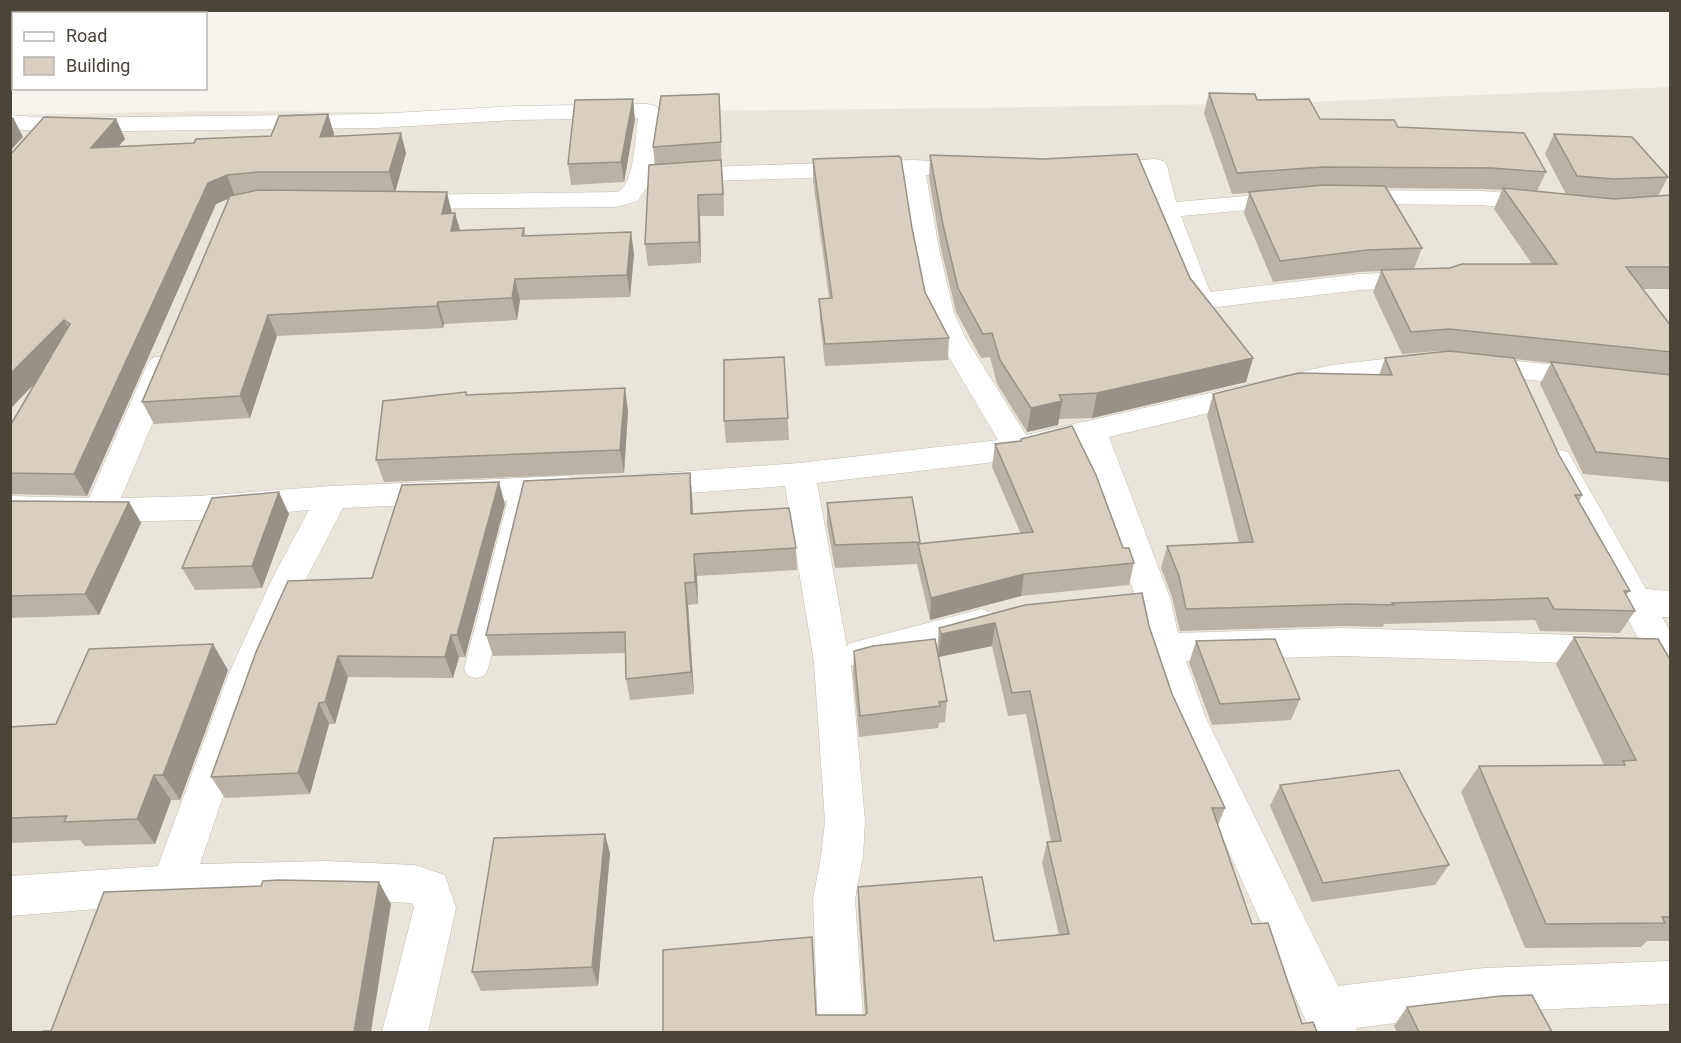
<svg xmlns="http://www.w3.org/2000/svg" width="1681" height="1043" font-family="Roboto,sans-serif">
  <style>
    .residential { fill: #eae5da }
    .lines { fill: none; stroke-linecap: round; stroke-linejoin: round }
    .service-casing { stroke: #c2bbae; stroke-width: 1 }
    .minor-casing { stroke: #c2bbae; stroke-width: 1 }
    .service { fill: #fff; fill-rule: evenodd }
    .minor { fill: #fff; fill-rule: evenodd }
    .wall { fill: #bab2a6; fill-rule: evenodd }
    .shaded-wall { fill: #979187 }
    .building { fill: #d8cfc1; stroke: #979187; stroke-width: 1.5 }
  </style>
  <rect width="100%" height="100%" fill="#f6f3ec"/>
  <path class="residential" d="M 1670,87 L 1670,1032 L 11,1032 L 10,115 L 216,111 L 507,113 L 969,108 L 1282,103 Z"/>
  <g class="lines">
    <g class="service-casing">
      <path id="service" d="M 521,481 L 528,483 L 531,488 L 488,669 L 484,676 L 476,678 L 468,676 L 464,669 L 511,488 L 514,483 Z"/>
    </g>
    <g class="minor-casing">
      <path id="minor" d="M 648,104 L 656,106 L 661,115 L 652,179 L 638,201 L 616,207 L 406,209 L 397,207 L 394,202 L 397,197 L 406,195 L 618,192 C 635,182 635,137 638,118 L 516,120 L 376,128 L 49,132 L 10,129 L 10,115 L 49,118 L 376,114 L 516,106 Z
        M 1155,159 L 1164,161 L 1167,166 L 1176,202 L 1291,192 L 1300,194 L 1303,199 L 1300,204 L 1291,206 L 1181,216 L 1210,292 L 1360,274 L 1421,271 L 1431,273 L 1434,279 L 1431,285 L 1421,287 L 1360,290 L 1200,309 L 1190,307 L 1153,210 L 1145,174 L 1098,177 L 1089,175 L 1086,170 L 1089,165 L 1098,163 Z
        M 913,160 L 975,163 L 984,165 L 987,170 L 984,175 L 975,177 L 926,175 L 939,249 L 954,313 L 965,337 L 1026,435 L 1332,365 L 1428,354 L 1438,357 L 1443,363 L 1438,369 L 1428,372 L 1332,383 L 1109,437 L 1170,598 L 1178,633 L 1341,628 L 1611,636 L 1624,640 L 1629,650 L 1624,660 L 1611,664 L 1341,656 L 1186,661 L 1205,716 L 1338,986 L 1484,968 L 1670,961 L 1670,1004 L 1484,1012 L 1356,1028 L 1357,1032 L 1311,1032 L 1167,716 L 1145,648 L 1136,598 L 1080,443 L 1012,460 L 817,483 L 847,647 L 849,644 L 862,640 L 981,609 L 994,613 L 999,623 L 994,633 L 981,637 L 862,668 L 851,665 L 865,821 L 863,856 L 855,899 L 864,1032 L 818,1032 L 813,899 L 821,856 L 825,821 L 814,662 L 785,486 L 648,496 L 637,493 L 632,485 L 637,477 L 648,474 L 799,463 L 998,440 L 937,337 L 926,313 L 913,249 L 902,175 L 679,182 L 670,180 L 667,175 L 670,170 L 679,168 Z
        M 1346,190 L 1482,191 L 1543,196 L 1552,199 L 1556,204 L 1552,209 L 1543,212 L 1482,205 L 1346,204 L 1337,202 L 1334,197 L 1337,192 Z
        M 162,356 L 172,358 L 177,365 L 121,498 L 198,496 L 332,486 L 566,476 L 577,479 L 582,487 L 577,495 L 566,498 L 343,508 L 306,579 L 265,673 L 200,864 L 325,861 L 415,865 L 445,875 L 456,908 L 428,1032 L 382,1032 L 414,908 L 412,903 L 325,899 L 172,903 L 10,916 L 10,876 L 158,866 L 229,673 L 272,579 L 309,510 L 198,520 L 100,522 L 10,520 L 10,496 L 89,498 L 147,365 L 152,358 Z
        M 1476,357 L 1670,376 L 1670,395 L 1466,373 L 1461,366 L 1466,359 Z
        M 1557,449 L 1568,452 L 1646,589 L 1670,591 L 1670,617 L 1662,617 L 1670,631 L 1670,677 L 1657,673 L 1541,460 L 1546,452 Z"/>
    </g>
    <use href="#service" class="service"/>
    <use href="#minor" class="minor"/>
  </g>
  <path class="wall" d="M 1209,93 L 1257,100 L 1320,119 L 1398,127 L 1546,172 L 1537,191 L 1566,194 L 1545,154 L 1554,134 L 1668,177 L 1658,196 L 1671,195 L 1671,289 L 1642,289 L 1671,326 L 1671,482 L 1583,474 L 1540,384 L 1551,363 L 1514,359 L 1559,455 L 1582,495 L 1579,501 L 1630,591 L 1626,595 L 1635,611 L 1620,633 L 1540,631 L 1535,620 L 1384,624 L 1383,627 L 1341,626 L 1180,631 L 1172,597 L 1161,568 L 1167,546 L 1239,543 L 1207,416 L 1213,394 L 1379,375 L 1385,358 L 1447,352 L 1439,351 L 1402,354 L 1373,292 L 1381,271 L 1360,272 L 1273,282 L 1244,213 L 1249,193 L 1232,194 L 1204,113 ZM 1387,188 L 1482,189 L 1502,190 L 1494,209 L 1532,264 L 1414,269 L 1422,248 Z
    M 719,94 L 724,216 L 700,216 L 701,263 L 648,266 L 645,244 L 655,165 L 653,147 Z
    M 328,114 L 334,134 L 334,136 L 406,153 L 395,191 L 452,213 L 455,213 L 460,230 L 524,228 L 526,236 L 634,254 L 630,297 L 520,300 L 517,320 L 444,324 L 443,328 L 277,336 L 250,418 L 154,424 L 142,402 L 229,198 L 216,204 L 87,496 L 10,494 L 10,426 L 36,382 L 10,409 L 10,155 L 116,119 L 125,139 L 119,146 L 194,143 L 271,136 Z
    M 635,119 L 624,182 L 571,185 L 568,164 Z
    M 930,155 L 1190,278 L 1253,358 L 1246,382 L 1092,418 L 1059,419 L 1058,425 L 1027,432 L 997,384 L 990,357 L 981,358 L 956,312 L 941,249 L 929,178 Z
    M 813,159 L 912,228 L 925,292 L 949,338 L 948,360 L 825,366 L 820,320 L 819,299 L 829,298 L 813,180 Z
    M 784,357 L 789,440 L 726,443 L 724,421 Z
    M 467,395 L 628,411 L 624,473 L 384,482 L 376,460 Z
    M 1021,439 L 1123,548 L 1134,563 L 1129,585 L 1021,596 L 930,620 L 917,564 L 835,568 L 827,525 L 827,503 L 920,542 L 920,544 L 1021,534 L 992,467 L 995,444 L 1020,441 Z
    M 690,473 L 692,495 L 693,514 L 796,548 L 797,570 L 697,576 L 698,604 L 688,605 L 694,694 L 630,700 L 626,679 L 625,653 L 493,656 L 486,635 Z
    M 10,501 L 129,502 L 141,523 L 99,615 L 10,618 Z
    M 505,504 L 465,657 L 459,657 L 453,678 L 348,677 L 335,724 L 329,724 L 310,794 L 225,798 L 211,777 L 372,578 Z
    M 289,514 L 262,588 L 195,590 L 182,568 Z
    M 1025,605 L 1149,626 L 1172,694 L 1225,808 L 1218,825 L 1252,924 L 1302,1024 L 1317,1032 L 816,1015 L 865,1015 L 858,908 L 858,887 L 994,941 L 1059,935 L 1042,863 L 1047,842 L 1051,842 L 1026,714 L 1008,716 L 992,646 L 939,657 L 947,701 L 945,722 L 939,723 L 938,728 L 859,737 L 853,673 L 854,651 L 937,649 L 939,628 Z
    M 1574,637 L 1671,661 L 1671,941 L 1647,941 L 1641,947 L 1525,948 L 1461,792 L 1479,766 L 1604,765 L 1556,664 Z
    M 1196,641 L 1300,699 L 1291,720 L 1212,725 L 1189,663 Z
    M 228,670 L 180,800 L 171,800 L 155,844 L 85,846 L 80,840 L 10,843 L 10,727 L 56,724 Z
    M 1280,785 L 1449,865 L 1435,885 L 1312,902 L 1270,806 Z
    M 605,834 L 610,854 L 598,986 L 481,991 L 472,972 Z
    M 1407,1007 L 1552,1032 L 1397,1032 L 1394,1026 Z"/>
  <path class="shaded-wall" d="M 633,99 L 635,119 L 624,182 L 621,162 Z
    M 328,114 L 334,134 L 326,157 L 320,137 Z
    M 13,117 L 23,137 L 10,151 L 10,119 Z
    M 116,119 L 125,139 L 100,168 L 91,148 Z
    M 401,133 L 406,153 L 395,193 L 389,172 Z
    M 721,160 L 723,181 L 724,216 L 723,194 Z
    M 227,175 L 235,196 L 216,204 L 87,496 L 74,474 L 208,183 Z
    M 447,192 L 452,213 L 442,214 Z
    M 698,195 L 700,216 L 701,263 L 699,242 Z
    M 455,213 L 461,234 L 451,231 Z
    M 631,232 L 634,254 L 630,297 L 627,275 Z
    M 515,279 L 520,300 L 517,320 L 512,298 Z
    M 438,302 L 444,324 L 443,328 L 437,306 Z
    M 268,315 L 277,336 L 250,418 L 240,396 Z
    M 64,320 L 76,341 L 10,409 L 10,374 Z
    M 1253,358 L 1246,382 L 1092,418 L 1097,393 Z
    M 625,388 L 628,411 L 624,473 L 620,450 Z
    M 1062,401 L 1058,425 L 1027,432 L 1031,408 Z
    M 690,473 L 692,495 L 694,536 L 691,514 Z
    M 499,482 L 505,504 L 465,657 L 457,635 Z
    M 279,492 L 289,514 L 262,588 L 252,566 Z
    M 129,502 L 141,523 L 99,615 L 85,594 Z
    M 694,554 L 697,576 L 698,604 L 695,582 Z
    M 1024,574 L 1021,596 L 930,620 L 931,598 Z
    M 685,583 L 688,605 L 694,694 L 691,672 Z
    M 995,623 L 992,646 L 938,657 L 941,634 Z
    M 451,635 L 459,657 L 453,678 L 445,657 Z
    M 213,644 L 228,670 L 180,800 L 163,775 Z
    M 338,656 L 348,677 L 335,724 L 325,702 Z
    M 319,703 L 329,724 L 310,794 L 298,773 Z
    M 154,775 L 171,800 L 155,844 L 137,819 Z
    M 605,834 L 610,854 L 598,986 L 592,967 Z
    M 379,882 L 391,904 L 371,1032 L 354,1032 Z"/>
  <path class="building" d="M 1209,93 L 1255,94 L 1257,100 L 1309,99 L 1320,119 L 1394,120 L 1398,127 L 1524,133 L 1546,172 L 1491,168 L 1323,167 L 1237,173 Z
    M 719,94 L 721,142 L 653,147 L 661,96 Z
    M 633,99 L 621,162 L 568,164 L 575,100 Z
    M 328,114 L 320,137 L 401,133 L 389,172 L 258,172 L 227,175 L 208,183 L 74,474 L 10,473 L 10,426 L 70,324 L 64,320 L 10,374 L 10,155 L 44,117 L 116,119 L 91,148 L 194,143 L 196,139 L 271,136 L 279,116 Z
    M 1554,134 L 1632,137 L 1668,177 L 1614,179 L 1577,176 Z
    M 1137,154 L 1190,278 L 1253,358 L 1097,393 L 1059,395 L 1062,401 L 1031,408 L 1000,360 L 992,333 L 983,334 L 958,288 L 943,225 L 930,155 L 1044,159 Z
    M 899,156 L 901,158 L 912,228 L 925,292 L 949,338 L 825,344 L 819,299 L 832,298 L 813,159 Z
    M 721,160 L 723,194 L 698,195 L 699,242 L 645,244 L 649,165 Z
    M 1324,185 L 1385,186 L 1422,248 L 1367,250 L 1280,261 L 1249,192 Z
    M 1503,188 L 1614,199 L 1671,195 L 1671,267 L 1626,267 L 1671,326 L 1671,352 L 1449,329 L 1411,332 L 1381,270 L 1450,268 L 1462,264 L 1557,264 Z
    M 258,190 L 447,192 L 442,214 L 455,213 L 451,231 L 524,228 L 522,236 L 631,232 L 627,275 L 515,279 L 512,298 L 438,302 L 437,306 L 268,315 L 240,396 L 142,402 L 230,196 Z
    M 1449,351 L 1514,358 L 1559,455 L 1582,495 L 1575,495 L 1630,591 L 1624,591 L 1635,611 L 1554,609 L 1548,598 L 1392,603 L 1394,605 L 1351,604 L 1186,609 L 1179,576 L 1167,546 L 1253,542 L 1213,394 L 1299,373 L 1392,375 L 1385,358 Z
    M 784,357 L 788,418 L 724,421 L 724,360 Z
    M 1551,362 L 1671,375 L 1671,459 L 1596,452 Z
    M 625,388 L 620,450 L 376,460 L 383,401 L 466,392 L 466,395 Z
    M 1072,426 L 1096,475 L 1123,548 L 1129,548 L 1134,563 L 1024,574 L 931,598 L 918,544 L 1033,532 L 995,444 L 1021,441 L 1021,439 Z
    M 690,473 L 691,514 L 789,508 L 796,548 L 694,554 L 695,582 L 685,583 L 691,672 L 626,679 L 625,632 L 486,635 L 524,481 Z
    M 499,482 L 457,635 L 451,635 L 445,657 L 338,656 L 325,702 L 319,703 L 298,773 L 211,777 L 256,652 L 288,581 L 372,578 L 402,485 Z
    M 279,492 L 252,566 L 182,568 L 212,498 Z
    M 912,497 L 920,542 L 835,545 L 827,503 Z
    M 10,501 L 129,502 L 85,594 L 10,596 Z
    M 1142,593 L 1149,626 L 1172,694 L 1225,808 L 1212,808 L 1252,924 L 1268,923 L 1302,1024 L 1313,1022 L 1317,1032 L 663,1032 L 663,950 L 812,937 L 816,1015 L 865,1015 L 867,1013 L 858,887 L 982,877 L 994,941 L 1069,934 L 1047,842 L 1061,841 L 1030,691 L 1012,693 L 995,623 L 941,634 L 939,628 L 1025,605 Z
    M 1574,637 L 1658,639 L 1671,661 L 1671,917 L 1662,917 L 1665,923 L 1546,924 L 1479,766 L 1625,765 L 1623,761 L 1636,760 Z
    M 935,639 L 947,701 L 939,702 L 940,706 L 860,716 L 854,651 L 873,646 Z
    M 1275,639 L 1300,699 L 1220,704 L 1196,641 Z
    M 213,644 L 163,775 L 154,775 L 137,819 L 64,822 L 67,816 L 10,818 L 10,727 L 56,724 L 89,649 Z
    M 1399,770 L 1449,865 L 1323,883 L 1280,785 Z
    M 605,834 L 592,967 L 472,972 L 494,838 Z
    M 279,880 L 379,882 L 354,1032 L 43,1032 L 43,1031 L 51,1031 L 104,892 L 261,886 L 263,881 Z
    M 1532,995 L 1552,1032 L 1419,1032 L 1407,1007 L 1500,996 Z"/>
  <rect width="1681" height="1043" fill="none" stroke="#4b4439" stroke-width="24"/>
  <rect x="12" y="12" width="195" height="78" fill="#ffffff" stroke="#b7b4b0" stroke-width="1.5"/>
  <rect x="24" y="32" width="30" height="9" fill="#ffffff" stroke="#b7b4b0" stroke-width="1.5"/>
  <text x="66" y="42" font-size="18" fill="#4b4439">Road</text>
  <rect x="24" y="57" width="30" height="18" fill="#d8cfc1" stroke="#b7b4b0" stroke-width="1.5"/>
  <text x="66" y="72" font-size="18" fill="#4b4439">Building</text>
</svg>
